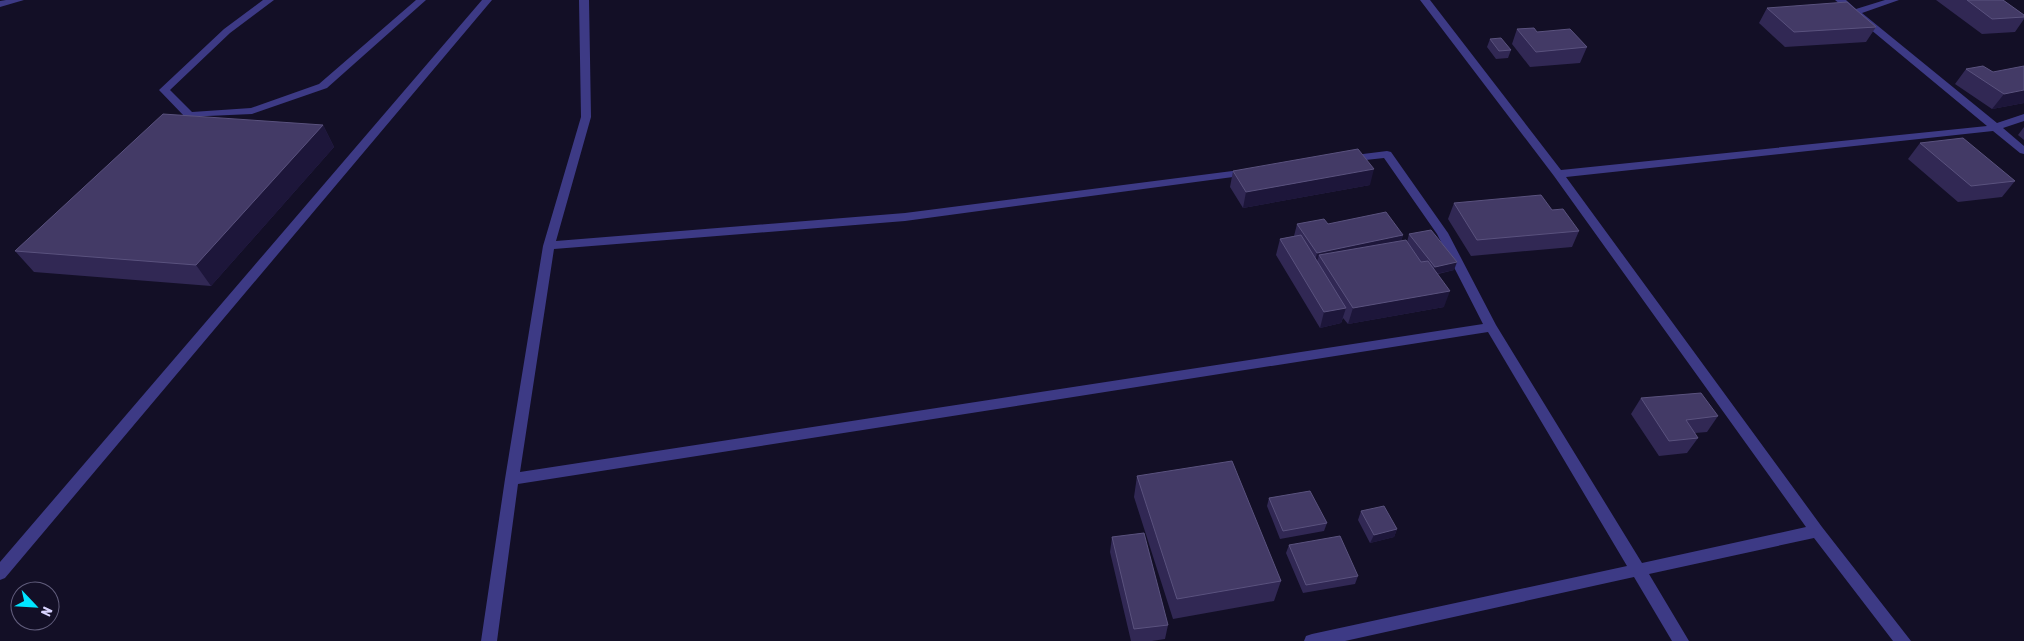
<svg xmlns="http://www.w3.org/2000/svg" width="2024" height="641" font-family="'Asap Condensed',sans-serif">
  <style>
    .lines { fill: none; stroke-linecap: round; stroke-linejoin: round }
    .minor { fill: #3d3a85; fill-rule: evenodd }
    .wall { fill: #312854 }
    .shaded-wall { fill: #1d163a }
    .building { fill: #433a66; stroke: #5a527e }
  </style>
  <rect width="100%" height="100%" fill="#130f26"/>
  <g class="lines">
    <path class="minor" d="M 6,0 L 24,0 L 0,7 L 0,1 Z
      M 263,0 L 274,0 L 230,33 L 170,90 L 192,112 L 251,108 L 319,84 L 416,0 L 426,0 L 327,88 L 252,114 L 185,117 L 159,90 L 224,29 Z
      M 482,0 L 492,0 L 5,578 L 0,580 L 0,562 Z
      M 579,0 L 589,0 L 591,117 L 556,241 L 905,213 L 1248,169 L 1253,172 L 1248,175 L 905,221 L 554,249 L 520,472 L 1483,324 L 1437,234 L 1384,158 L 1347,162 L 1342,159 L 1347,156 L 1387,151 L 1391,152 L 1448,233 L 1496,325 L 1642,563 L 1806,527 L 1554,176 L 1420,0 L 1430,0 L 1561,170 L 1987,126 L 1835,0 L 1846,0 L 1856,9 L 1885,0 L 1899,0 L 1862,13 L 1997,123 L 2024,114 L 2024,121 L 2003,128 L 2024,146 L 2024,154 L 2020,153 L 1993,131 L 1566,177 L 1822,527 L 1911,641 L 1893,641 L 1814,538 L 1649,574 L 1689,641 L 1672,641 L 1634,577 L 1345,641 L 1304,641 L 1306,636 L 1312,634 L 1627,566 L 1488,332 L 518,484 L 497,641 L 481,641 L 505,479 L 543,246 L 581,117 Z"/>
  </g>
  <path class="wall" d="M 1936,0 L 2003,0 L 2024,15 L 2024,19 L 2015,32 L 1982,34 Z
    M 1767,8 L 1876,27 L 1866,42 L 1785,47 L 1759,23 Z
    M 1517,29 L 1537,32 L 1587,47 L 1580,63 L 1530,67 L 1512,44 Z
    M 1490,39 L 1511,50 L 1508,58 L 1496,59 L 1487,47 Z
    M 1966,69 L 1993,72 L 2024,103 L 1992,109 L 1955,84 Z
    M 323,125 L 334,147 L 211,286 L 34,272 L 15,251 Z
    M 2024,127 L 2024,140 L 2018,135 Z
    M 1920,143 L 2015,181 L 2002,197 L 1958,202 L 1908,159 Z
    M 1233,171 L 1370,185 L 1243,208 L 1230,187 Z
    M 1454,203 L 1552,210 L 1579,231 L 1572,247 L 1471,256 L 1448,219 Z
    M 1297,224 L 1328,224 L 1403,235 L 1401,241 L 1407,242 L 1409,234 L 1454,270 L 1438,274 L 1444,307 L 1348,324 L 1343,318 L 1341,323 L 1320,328 L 1276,255 L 1280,239 L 1294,236 Z
    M 1641,398 L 1718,416 L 1707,432 L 1695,433 L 1698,438 L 1687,453 L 1659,456 L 1631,414 Z
    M 1137,476 L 1281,581 L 1274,601 L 1173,619 L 1134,497 Z
    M 1269,498 L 1327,523 L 1324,531 L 1280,539 L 1267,506 Z
    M 1361,511 L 1397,529 L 1394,537 L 1370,543 L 1358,520 Z
    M 1112,537 L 1168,625 L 1165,639 L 1152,641 L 1131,641 L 1110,552 Z
    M 1289,545 L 1358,576 L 1355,584 L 1303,593 L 1286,553 Z"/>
  <path class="shaded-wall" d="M 2024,90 L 2024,103 L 1992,109 L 2004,94 Z
    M 323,125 L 334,147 L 211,286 L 196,265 Z
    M 1374,169 L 1370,185 L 1243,208 L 1246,192 Z
    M 1403,235 L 1398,251 L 1319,255 L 1315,268 L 1313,269 L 1317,253 Z
    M 1457,262 L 1454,270 L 1431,275 L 1435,267 Z
    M 1450,291 L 1444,307 L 1348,324 L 1353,308 Z
    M 1346,308 L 1341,323 L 1320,328 L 1324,312 Z
    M 1397,529 L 1394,537 L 1370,543 L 1374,535 Z"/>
  <path class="building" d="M 1967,0 L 2003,0 L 2024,15 L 2024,17 L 1992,19 Z
    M 1847,2 L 1876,27 L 1794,32 L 1767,8 Z
    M 1534,28 L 1537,32 L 1570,29 L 1587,47 L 1536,52 L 1517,29 Z
    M 1501,38 L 1511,50 L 1499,51 L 1490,39 Z
    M 1983,66 L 1993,72 L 2024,66 L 2024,90 L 2004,94 L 1966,69 Z
    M 163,114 L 323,125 L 196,265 L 15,251 Z
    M 1963,138 L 2015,181 L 1971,186 L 1920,143 Z
    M 1358,149 L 1374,169 L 1246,192 L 1233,171 Z
    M 1541,195 L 1552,210 L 1563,209 L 1579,231 L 1477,240 L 1454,203 Z
    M 1386,212 L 1403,235 L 1317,253 L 1297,224 L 1324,219 L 1328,224 Z
    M 1431,230 L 1457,262 L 1435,267 L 1409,234 Z
    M 1301,235 L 1346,308 L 1324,312 L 1280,239 Z
    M 1406,240 L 1421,262 L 1428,261 L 1450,291 L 1353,308 L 1319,255 Z
    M 1701,393 L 1718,416 L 1686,420 L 1698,438 L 1669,441 L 1641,398 Z
    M 1232,461 L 1281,581 L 1177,599 L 1137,476 Z
    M 1310,491 L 1327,523 L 1283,531 L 1269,498 Z
    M 1384,506 L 1397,529 L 1374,535 L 1361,511 Z
    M 1144,533 L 1168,625 L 1134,629 L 1112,537 Z
    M 1340,536 L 1358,576 L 1306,585 L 1289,545 Z"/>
  <g transform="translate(35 606) rotate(115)"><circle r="24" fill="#130f26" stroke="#625e7d"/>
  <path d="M0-4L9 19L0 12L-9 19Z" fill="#00e5ff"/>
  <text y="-8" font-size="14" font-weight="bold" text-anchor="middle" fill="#d9d4ff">N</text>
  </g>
</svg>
